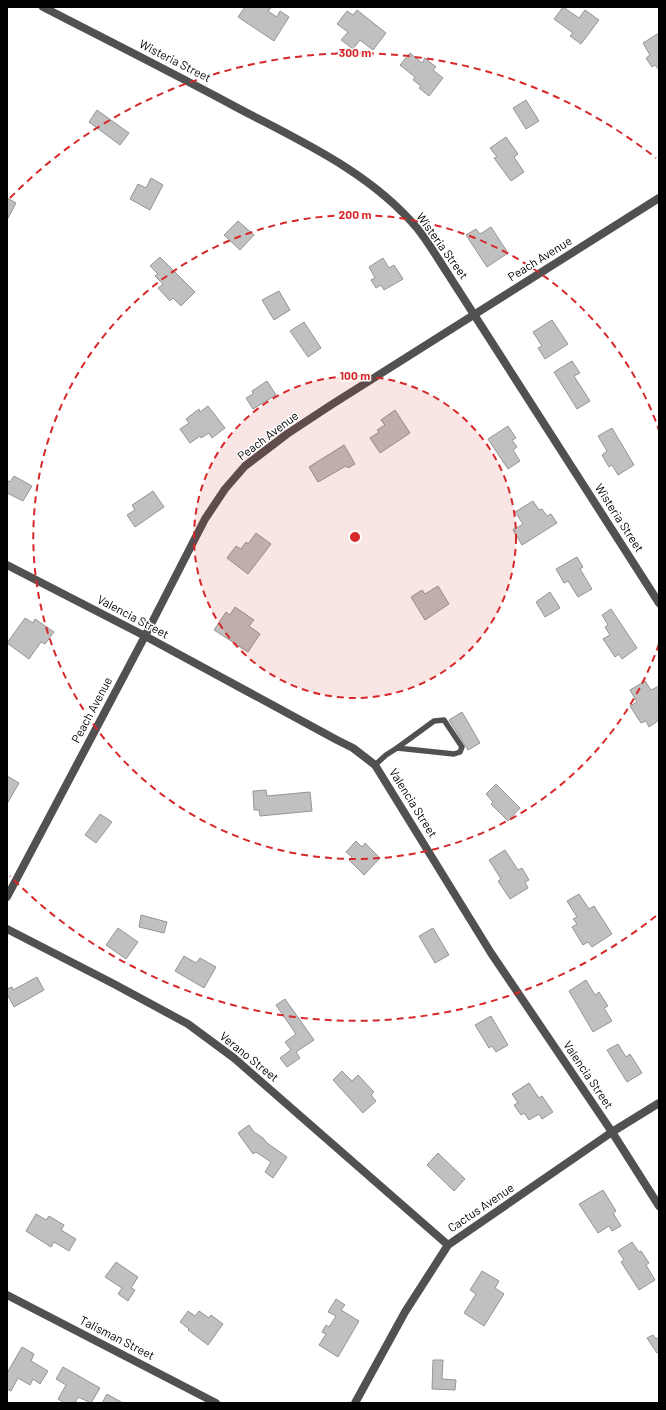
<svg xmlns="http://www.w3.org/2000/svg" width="666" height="1410" font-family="Barlow,sans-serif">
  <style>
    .building { fill: #c0c0c0; stroke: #959595 }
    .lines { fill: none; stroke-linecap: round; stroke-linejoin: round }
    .service { stroke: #515151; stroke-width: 5.5 }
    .minor { stroke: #515151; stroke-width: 8 }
    .ring { fill: none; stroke: #d62828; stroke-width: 2; stroke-dasharray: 7 5 }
    .labels { text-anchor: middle; stroke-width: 3; stroke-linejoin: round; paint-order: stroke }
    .street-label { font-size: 12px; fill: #000; stroke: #fff }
    .centre { fill: #d62828; stroke: #fff; stroke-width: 2 }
    .ring-label { font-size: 12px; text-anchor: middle; font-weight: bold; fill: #d62828; stroke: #fff; stroke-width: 3; stroke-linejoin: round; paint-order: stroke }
  </style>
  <rect width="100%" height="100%" fill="#fff"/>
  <path class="building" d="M 245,7 L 269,7 L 271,8 L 268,11 L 277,17 L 280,11 L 289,17 L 274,41 L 238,17 Z
    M 563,7 L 579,18 L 585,10 L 599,20 L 581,44 L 570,36 L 573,33 L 554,19 Z
    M 357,10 L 386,33 L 373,50 L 360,40 L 353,49 L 341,40 L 348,32 L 337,24 L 347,11 L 353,15 Z
    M 659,33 L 659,70 L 655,65 L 652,67 L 646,58 L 650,55 L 643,43 Z
    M 410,53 L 422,63 L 425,58 L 436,67 L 433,70 L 443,78 L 429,96 L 419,88 L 421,86 L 413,80 L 415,77 L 400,65 Z
    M 526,100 L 539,121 L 526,129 L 513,108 Z
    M 97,110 L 129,133 L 120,145 L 89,122 Z
    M 506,137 L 518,154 L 514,157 L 524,172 L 511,181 L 494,158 L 497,157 L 490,148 Z
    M 151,178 L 163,185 L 150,210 L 130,199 L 138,184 L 146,188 Z
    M 7,198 L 16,203 L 7,220 Z
    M 238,221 L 254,235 L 240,250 L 224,235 Z
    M 491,227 L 508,253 L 487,267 L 466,235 L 476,229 L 480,234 Z
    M 160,257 L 195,292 L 181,306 L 173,298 L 170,301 L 158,288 L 163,284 L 155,276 L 158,274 L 150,266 Z
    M 383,258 L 389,268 L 394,265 L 403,279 L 384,290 L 381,285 L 376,288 L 371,280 L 375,278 L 369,267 Z
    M 279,291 L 290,310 L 274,320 L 262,300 Z
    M 552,320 L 568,344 L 545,359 L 538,348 L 542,346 L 533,332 Z
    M 304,322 L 321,348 L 308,357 L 290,331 Z
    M 572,361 L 580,373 L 574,376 L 590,401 L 577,409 L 554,372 Z
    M 267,381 L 276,395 L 253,409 L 246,398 L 253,394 L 252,391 Z
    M 208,406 L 225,428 L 212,438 L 209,433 L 201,438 L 200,436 L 190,443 L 180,429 L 189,423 L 186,419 L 199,409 L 200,412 Z
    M 395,410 L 410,433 L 380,453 L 370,438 L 379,432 L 377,430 L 385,425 L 381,420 Z
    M 508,426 L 516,438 L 512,440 L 517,447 L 513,450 L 520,461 L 508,469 L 488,439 Z
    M 612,428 L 634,465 L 618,475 L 612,465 L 609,467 L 602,455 L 607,451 L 598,436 Z
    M 344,445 L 355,464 L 348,468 L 346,466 L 318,482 L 309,467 Z
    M 14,476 L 32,486 L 23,501 L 7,493 L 7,480 L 10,482 Z
    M 153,491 L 164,507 L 135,527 L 127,515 L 135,510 L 132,505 Z
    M 533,501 L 539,510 L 542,509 L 547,516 L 551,514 L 557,523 L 522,545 L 513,530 L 523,524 L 515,512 Z
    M 256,533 L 271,544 L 248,574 L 227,558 L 236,546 L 241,549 L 246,542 L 248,544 Z
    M 577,557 L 583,567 L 580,569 L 592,589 L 578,597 L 568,581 L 564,583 L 556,569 Z
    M 438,586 L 449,604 L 425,620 L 411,597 L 422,590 L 425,594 Z
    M 550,592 L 560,608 L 545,617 L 536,602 Z
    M 235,607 L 254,620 L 249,626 L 260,634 L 248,652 L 214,630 L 226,612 L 230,615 Z
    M 611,609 L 637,648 L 622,659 L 619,654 L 615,657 L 603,639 L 610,635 L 605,627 L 608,625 L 602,615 Z
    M 25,618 L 33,623 L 35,619 L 54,632 L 45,644 L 41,642 L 29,659 L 7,643 Z
    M 645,681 L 651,690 L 659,686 L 659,701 L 658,702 L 659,704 L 659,720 L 649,727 L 646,721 L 641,723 L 630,706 L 637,702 L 630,690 Z
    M 462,712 L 480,743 L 468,750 L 449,720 Z
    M 7,776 L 19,783 L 7,804 Z
    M 496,784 L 520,808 L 508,821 L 491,804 L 493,802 L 486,794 Z
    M 266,790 L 267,796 L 310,792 L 312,811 L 260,816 L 259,810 L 254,810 L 253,791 Z
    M 100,814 L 112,822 L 96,843 L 85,835 Z
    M 356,841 L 362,847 L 365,843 L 380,858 L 364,875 L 349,860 L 352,857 L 346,852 Z
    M 505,850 L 518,870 L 522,868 L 529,880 L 525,882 L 528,888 L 510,899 L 498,881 L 501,879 L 489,860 Z
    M 579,894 L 589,909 L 594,906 L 612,934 L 592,947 L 588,942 L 583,945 L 572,927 L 577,924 L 573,919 L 577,917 L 567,901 Z
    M 141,915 L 167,922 L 164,933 L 139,927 Z
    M 118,928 L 138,942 L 126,959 L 106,945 Z
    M 433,928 L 449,955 L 435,963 L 419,936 Z
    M 184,956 L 196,963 L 200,958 L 216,967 L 204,988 L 175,971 Z
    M 37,977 L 44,990 L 14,1007 L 7,994 L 7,989 L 12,987 L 13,990 Z
    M 586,980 L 595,995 L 599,992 L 608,1006 L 604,1008 L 612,1021 L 593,1032 L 569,991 Z
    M 285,999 L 314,1040 L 296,1052 L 300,1058 L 287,1067 L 280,1058 L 291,1050 L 285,1042 L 296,1034 L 276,1005 Z
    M 491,1016 L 508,1045 L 496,1052 L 492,1046 L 489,1048 L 475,1025 Z
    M 618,1044 L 626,1057 L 630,1054 L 642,1073 L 627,1082 L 607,1050 Z
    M 342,1071 L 352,1081 L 358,1075 L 374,1092 L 371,1095 L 376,1101 L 363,1113 L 333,1080 Z
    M 529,1083 L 539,1098 L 542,1096 L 553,1112 L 542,1119 L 539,1114 L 529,1120 L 524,1113 L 521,1115 L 514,1105 L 518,1103 L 512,1094 Z
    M 249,1125 L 254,1132 L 263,1138 L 267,1143 L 287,1157 L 273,1178 L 265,1172 L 271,1162 L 256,1152 L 253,1154 L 238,1133 Z
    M 438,1153 L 465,1179 L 454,1191 L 427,1165 Z
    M 603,1190 L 616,1211 L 613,1213 L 621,1226 L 612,1231 L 609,1226 L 598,1233 L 579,1204 Z
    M 36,1214 L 46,1220 L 49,1216 L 64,1225 L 61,1230 L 76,1239 L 69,1251 L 54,1242 L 51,1247 L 26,1231 Z
    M 632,1242 L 639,1252 L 641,1251 L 649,1263 L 646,1265 L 655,1280 L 639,1290 L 621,1262 L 624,1260 L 618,1251 Z
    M 116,1262 L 138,1277 L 131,1288 L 135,1290 L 128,1301 L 118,1294 L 122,1288 L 105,1277 Z
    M 482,1271 L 499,1281 L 495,1288 L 504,1294 L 484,1326 L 464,1313 L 476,1294 L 470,1290 Z
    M 336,1299 L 345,1305 L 341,1310 L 359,1321 L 338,1357 L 319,1345 L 326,1334 L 322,1332 L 326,1325 L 329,1327 L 336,1316 L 328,1312 Z
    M 188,1311 L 195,1316 L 199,1311 L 209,1318 L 211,1315 L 223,1324 L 208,1345 L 188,1330 L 189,1329 L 180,1322 Z
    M 653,1335 L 656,1339 L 659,1337 L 659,1352 L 657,1353 L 647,1338 Z
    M 22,1347 L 34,1354 L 31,1361 L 48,1371 L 40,1384 L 33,1379 L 30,1385 L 18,1378 L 11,1391 L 7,1389 L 7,1373 Z
    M 433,1360 L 443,1360 L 442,1379 L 456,1380 L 455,1390 L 432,1389 Z
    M 63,1367 L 100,1388 L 91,1403 L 78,1397 L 75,1403 L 65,1403 L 58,1399 L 66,1385 L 56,1379 Z
    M 107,1394 L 123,1403 L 102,1403 Z"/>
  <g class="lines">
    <path class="service" d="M 375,765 L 386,755 L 397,748 L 434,721 L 444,720 L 462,747 L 460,752 L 454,754 L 397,748"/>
    <path class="minor" d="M 43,7 C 107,40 171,72 234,106 C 298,140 369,171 417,228 C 425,238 432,249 439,260 L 659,603
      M 7,565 L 145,636 L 337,740 L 353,748 L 375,765 L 491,953 L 612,1132 L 659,1206
      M 7,897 L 145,636 L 205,519 L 225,489 L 245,466 L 287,434 L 331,405 L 659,198
      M 7,929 L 114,984 L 188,1024 L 234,1058 L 448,1245
      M 7,1295 L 216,1403
      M 355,1403 L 405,1312 L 448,1245 L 612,1132 L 659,1103"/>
  </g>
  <circle cx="355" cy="537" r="161" fill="#d62828" fill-opacity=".12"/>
  <g class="ring">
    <circle cx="355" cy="537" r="161"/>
    <path d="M659 644A322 322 0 1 1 659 430"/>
    <path d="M656 916A484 484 0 0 1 10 876M10 198A484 484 0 0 1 656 158"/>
  </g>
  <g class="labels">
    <g class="street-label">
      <text transform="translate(175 61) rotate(27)" y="4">Wisteria Street</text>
      <text transform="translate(442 246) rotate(54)" y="4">Wisteria Street</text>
      <text transform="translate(540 259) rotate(-32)" y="4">Peach Avenue</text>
      <text transform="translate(268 436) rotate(-37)" y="4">Peach Avenue</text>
      <text transform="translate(619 518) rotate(57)" y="4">Wisteria Street</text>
      <text transform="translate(133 617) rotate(28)" y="4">Valencia Street</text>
      <text transform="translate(92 710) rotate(-62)" y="4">Peach Avenue</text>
      <text transform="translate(413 803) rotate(58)" y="4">Valencia Street</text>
      <text transform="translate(249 1057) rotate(39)" y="4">Verano Street</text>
      <text transform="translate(588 1075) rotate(56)" y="4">Valencia Street</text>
      <text transform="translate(481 1208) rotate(-34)" y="4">Cactus Avenue</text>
      <text transform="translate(117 1338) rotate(27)" y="4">Talisman Street</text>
    </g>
  </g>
  <circle cx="355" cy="537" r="6" class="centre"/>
  <g class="ring-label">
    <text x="355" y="57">300 m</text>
    <text x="355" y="219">200 m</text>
    <text x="355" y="380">100 m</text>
  </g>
  <rect width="666" height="1410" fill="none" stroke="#000000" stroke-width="16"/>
</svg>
